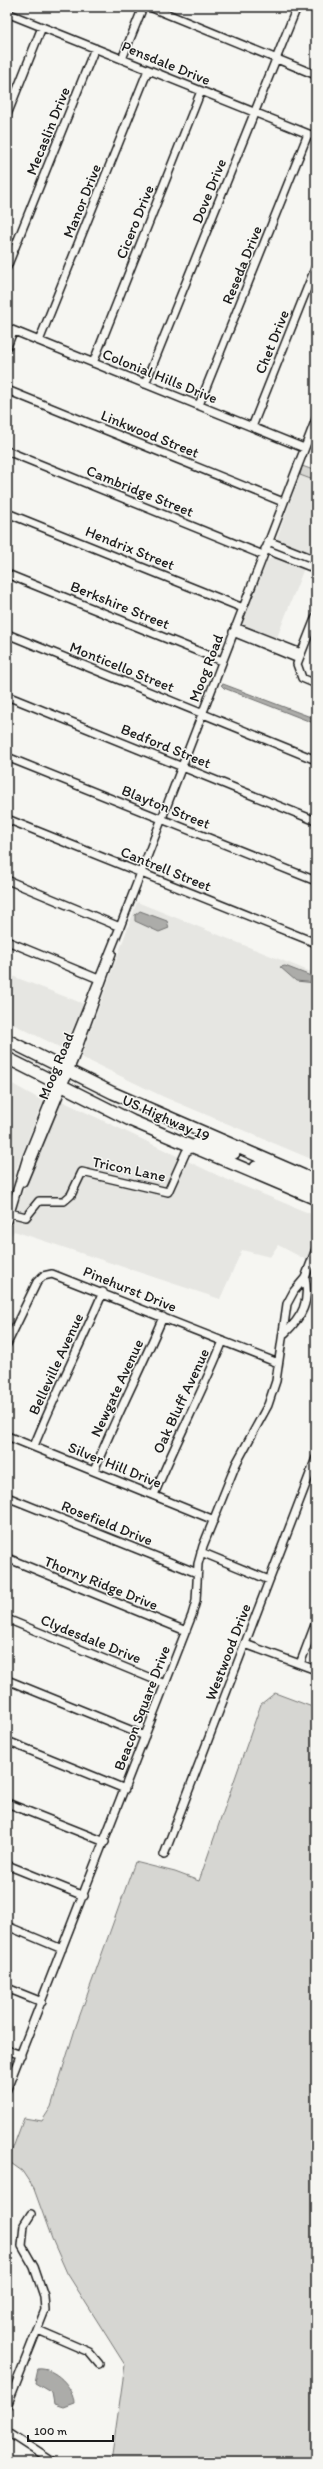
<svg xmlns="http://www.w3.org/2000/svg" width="323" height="2469" font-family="Itim,sans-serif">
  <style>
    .built { fill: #e6e6e2 }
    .green { fill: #d6d6d2; stroke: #797977 }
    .water { fill: #acaca9; stroke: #727271 }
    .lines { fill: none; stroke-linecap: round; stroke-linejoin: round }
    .minor-casing { stroke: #1c1c1c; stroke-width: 10 }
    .highway-casing { stroke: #1c1c1c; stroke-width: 14 }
    .minor { stroke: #f6f6f2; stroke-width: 7 }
    .highway { stroke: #f6f6f2; stroke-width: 11 }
    .labels { text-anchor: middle; stroke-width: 3; stroke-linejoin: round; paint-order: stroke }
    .street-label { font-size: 15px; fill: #1c1c1c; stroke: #f6f6f2 }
  </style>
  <rect width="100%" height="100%" fill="#f6f6f2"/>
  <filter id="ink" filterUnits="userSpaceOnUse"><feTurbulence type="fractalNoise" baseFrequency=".025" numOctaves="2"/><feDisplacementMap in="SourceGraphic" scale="8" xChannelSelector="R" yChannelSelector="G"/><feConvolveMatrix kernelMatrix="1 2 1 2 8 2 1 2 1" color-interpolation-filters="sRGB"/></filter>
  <g filter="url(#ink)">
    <path class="built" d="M 300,475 L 316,481 L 316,537 L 309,554 L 279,541 L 277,538 Z
      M 273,557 L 304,568 L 276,640 L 245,628 L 243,623 L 267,561 Z
      M 137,902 L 316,974 L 316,1161 L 164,1097 L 81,1057 Z
      M 7,974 L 84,1004 L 63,1049 L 7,1021 Z
      M 7,1081 L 43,1101 L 7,1192 Z
      M 60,1100 L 221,1177 L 316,1216 L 316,1265 L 278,1245 L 270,1257 L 242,1250 L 220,1299 L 14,1231 L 7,1242 L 7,1231 Z"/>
    <path class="green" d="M 302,466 L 316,471 L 316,481 L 300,475 Z
      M 275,1693 L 315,1708 L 316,1705 L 316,2462 L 111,2462 L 125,2365 L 67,2273 L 52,2239 L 34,2189 L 22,2171 L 8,2161 L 24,2118 L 42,2121 L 51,2107 L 76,2026 L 135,1862 L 175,1872 L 199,1881 L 261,1704 Z"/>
    <path class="water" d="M 223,684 L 316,719 L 316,724 L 224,688 L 221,685 Z
      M 140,911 L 167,921 L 169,928 L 159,932 L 135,921 L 135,915 Z
      M 285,966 L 316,978 L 316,983 L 296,981 L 280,967 Z
      M 38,2369 C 54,2367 74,2387 74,2403 L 63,2407 L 54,2404 L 52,2393 L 35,2383 Z"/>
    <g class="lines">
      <g class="minor-casing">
        <path id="minor" d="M 150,7 L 316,75
          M 7,13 L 316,137
          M 122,59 L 143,7
          M 7,115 L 42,27
          M 7,267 L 95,48
          M 7,328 L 304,448
          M 39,341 L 148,70
          M 7,347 L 13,331
          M 93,363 L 201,91
          M 145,384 L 297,7
          M 7,390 L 283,502
          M 199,405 L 308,134
          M 252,427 L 316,266
          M 7,451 L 263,555
          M 7,513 L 243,608
          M 268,541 L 316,560
          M 265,549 L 316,569
          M 7,574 L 222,661
          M 316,616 L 297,664 L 302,678 L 316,684
          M 235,627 L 301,653
          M 233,632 L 299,659
          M 7,634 L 316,760
          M 7,696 L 316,821
          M 7,757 L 316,881
          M 7,819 L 316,943
          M 7,880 L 120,927
          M 7,941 L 101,980
          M 23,1182 L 74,1059 L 112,953
          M 10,1213 L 27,1157 L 120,927 L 316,419
          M 10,1213 L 26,1217 L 39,1201 L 64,1201 L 71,1195 L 82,1172 L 168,1192 L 186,1152 L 194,1147
          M 7,1221 L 11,1210
          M 285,1333 C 302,1317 310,1302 305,1278
          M 7,1344 L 37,1282 L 43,1276 L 52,1274 L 278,1363
          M 7,1436 L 214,1520
          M 34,1446 C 55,1394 81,1344 103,1292
          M 94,1471 C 115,1418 141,1369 163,1317
          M 154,1495 C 175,1443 202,1393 223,1341
          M 7,1497 L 197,1573
          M 201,1552 L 269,1580
          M 7,1558 L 186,1631
          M 7,1619 L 165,1684
          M 245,1644 L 316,1670
          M 300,1664 L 316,1622
          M 7,1680 L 145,1736
          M 7,1741 L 125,1789
          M 7,1803 L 105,1842
          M 164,1855 L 316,1458
          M 7,1865 L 84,1896
          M 7,1926 L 62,1949
          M 7,1988 L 42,2002
          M 7,2050 L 21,2055
          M 7,2089 L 192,1615 L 196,1601 L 198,1564 L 203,1546 L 236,1464 L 268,1405 L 276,1381 L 287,1304 L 294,1291 L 305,1278 L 316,1249
          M 38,2330 L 89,2352 L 99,2364
          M 7,2406 L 45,2310 L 44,2296 L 34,2267 L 22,2246 L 24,2225 L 31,2214
          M 7,2432 L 53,2462"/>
      </g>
      <g class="highway-casing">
        <path id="highway" d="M 7,1040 L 113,1093 L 316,1181
          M 7,1058 L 132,1121 L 316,1199
          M 194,1147 L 197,1144 L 207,1143 L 234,1153
          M 256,1167 L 316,1190"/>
      </g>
      <use href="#minor" class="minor"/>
      <use href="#highway" class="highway"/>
    </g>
  </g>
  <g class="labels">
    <g class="street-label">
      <text transform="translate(166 63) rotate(22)" y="5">Pensdale Drive</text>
      <text transform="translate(48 131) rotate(-68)" y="5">Mecaslin Drive</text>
      <text transform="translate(209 191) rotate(-68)" y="5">Dove Drive</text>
      <text transform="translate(82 201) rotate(-68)" y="5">Manor Drive</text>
      <text transform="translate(135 222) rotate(-68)" y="5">Cicero Drive</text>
      <text transform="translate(242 265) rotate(-68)" y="5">Reseda Drive</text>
      <text transform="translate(272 342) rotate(-68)" y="5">Chet Drive</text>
      <text transform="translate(160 376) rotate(22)" y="5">Colonial Hills Drive</text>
      <text transform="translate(150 434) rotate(22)" y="5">Linkwood Street</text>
      <text transform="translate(140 491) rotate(22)" y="5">Cambridge Street</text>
      <text transform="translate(130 548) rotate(22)" y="5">Hendrix Street</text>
      <text transform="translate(120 605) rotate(22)" y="5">Berkshire Street</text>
      <text transform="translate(122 667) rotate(22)" y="5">Monticello Street</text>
      <text transform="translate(206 668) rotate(-69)" y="5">Moog Road</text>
      <text transform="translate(166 746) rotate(22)" y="5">Bedford Street</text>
      <text transform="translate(166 807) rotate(22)" y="5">Blayton Street</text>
      <text transform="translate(166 869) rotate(22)" y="5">Cantrell Street</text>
      <text transform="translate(56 1066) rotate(-68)" y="5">Moog Road</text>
      <text transform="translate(166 1118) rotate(24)" y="5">US Highway 19</text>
      <text transform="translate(129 1169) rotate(12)" y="5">Tricon Lane</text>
      <text transform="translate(130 1289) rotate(22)" y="5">Pinehurst Drive</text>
      <text transform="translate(56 1364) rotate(-65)" y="5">Belleville Avenue</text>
      <text transform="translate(117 1388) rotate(-65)" y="5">Newgate Avenue</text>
      <text transform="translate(181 1401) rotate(-65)" y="5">Oak Bluff Avenue</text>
      <text transform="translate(115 1465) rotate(22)" y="5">Silver Hill Drive</text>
      <text transform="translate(107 1523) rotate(22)" y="5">Rosefield Drive</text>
      <text transform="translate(101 1583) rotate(22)" y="5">Thorny Ridge Drive</text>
      <text transform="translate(91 1639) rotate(22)" y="5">Clydesdale Drive</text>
      <text transform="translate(228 1652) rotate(-69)" y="5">Westwood Drive</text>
      <text transform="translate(142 1708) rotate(-69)" y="5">Beacon Square Drive</text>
    </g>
  </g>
  <rect width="323" height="2469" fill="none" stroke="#f6f6f2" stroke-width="24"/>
  <rect x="12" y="12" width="299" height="2445" fill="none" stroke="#1c1c1c" stroke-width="1.5" filter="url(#ink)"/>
  <path d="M28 2435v6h85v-6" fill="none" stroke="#1c1c1c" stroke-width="2"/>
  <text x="34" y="2435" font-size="12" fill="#1c1c1c" stroke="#f6f6f2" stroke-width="3" paint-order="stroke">100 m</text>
</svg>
